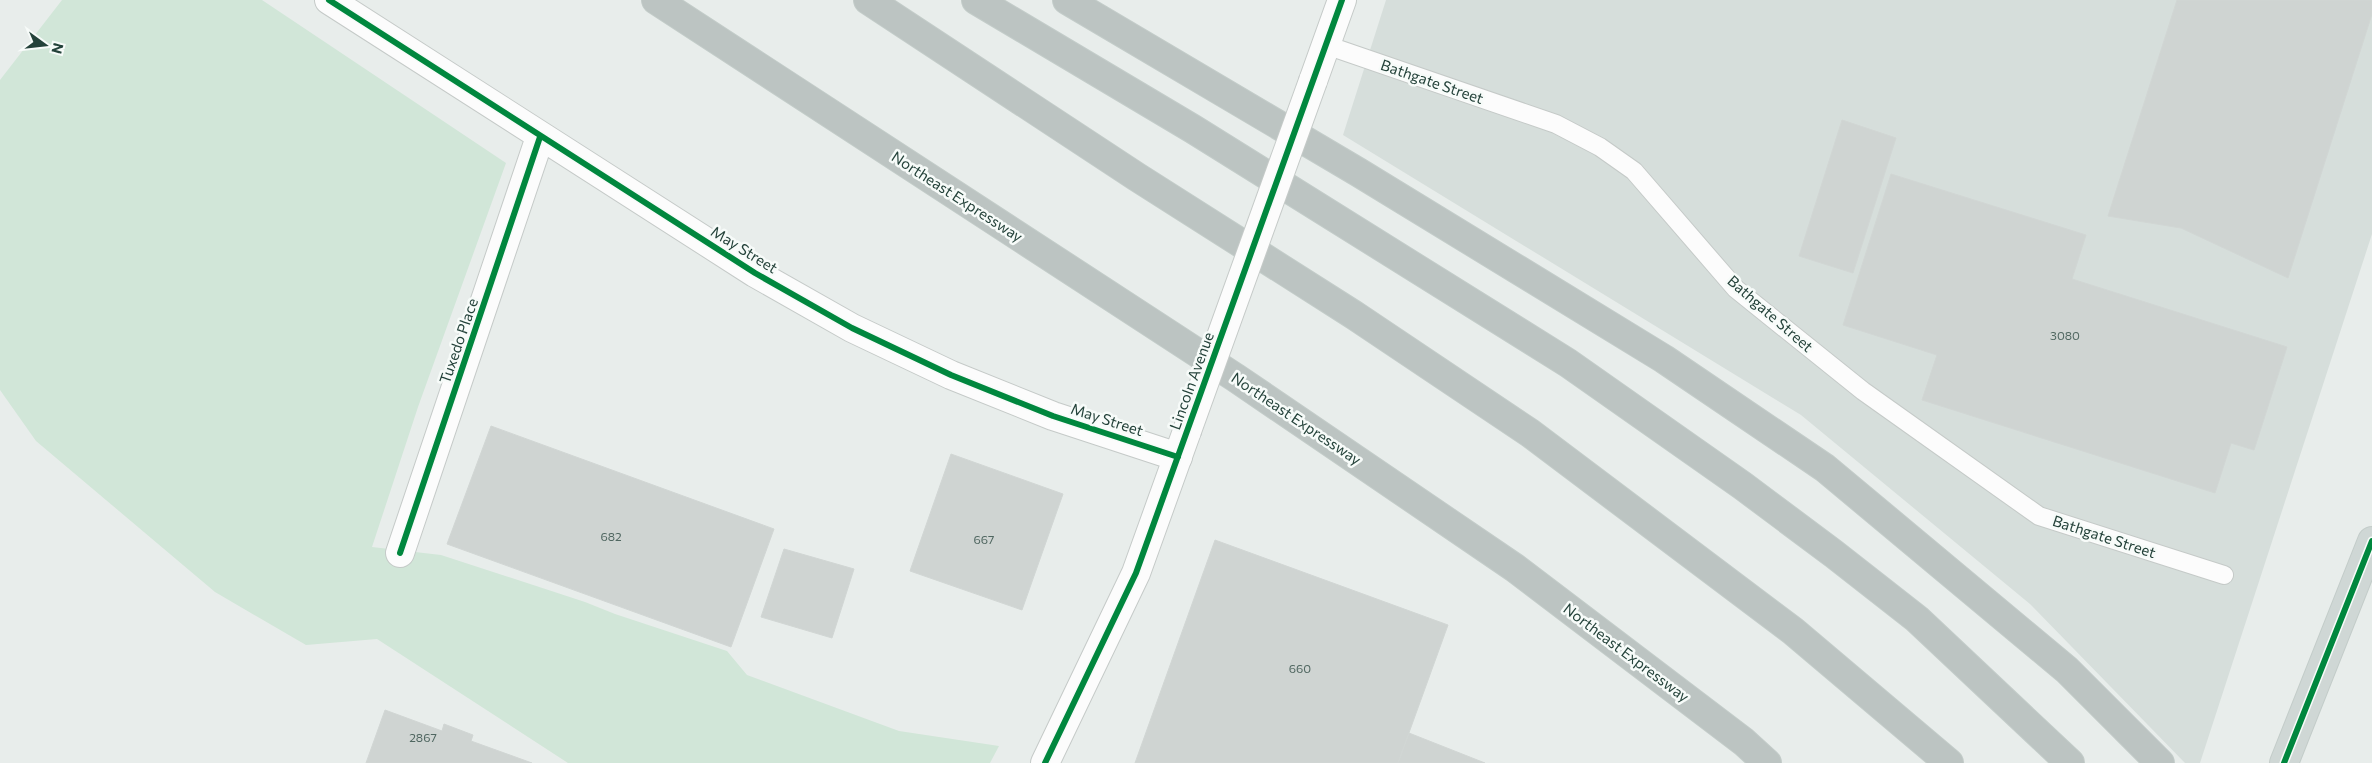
<svg xmlns="http://www.w3.org/2000/svg" width="2372" height="763" font-family="Commissioner,sans-serif">
  <style>
    .built { fill: #d6dedb }
    .green { fill: #d1e6d8 }
    .building { fill: #cfd4d2; stroke: #d1d6d4 }
    .lines { fill: none; stroke-linecap: round; stroke-linejoin: round }
    .service-casing { stroke: #c5cac8; stroke-width: 20 }
    .minor-casing { stroke: #c5cac8; stroke-width: 30 }
    .tertiary-casing { stroke: #c5cac8; stroke-width: 30 }
    .primary-casing { stroke: #c3ccc9; stroke-width: 30 }
    .motorway-casing { stroke: #c3ccc9; stroke-width: 30 }
    .service { stroke: #fcfcfc; stroke-width: 18 }
    .minor { stroke: #fcfcfc; stroke-width: 28 }
    .tertiary { stroke: #fcfcfc; stroke-width: 28 }
    .primary { stroke: #cfd7d5; stroke-width: 28 }
    .motorway { stroke: #bcc4c2; stroke-width: 28 }
    .tertiary-bridge-casing { stroke: #c5cac8; stroke-width: 30; stroke-linecap: butt }
    .tertiary-bridge { stroke: #fcfcfc; stroke-width: 28 }
    .cycleway-casing { stroke: #f7fbf9; stroke-width: 9 }
    .cycleway { stroke: #00873e; stroke-width: 6 }
    .labels { text-anchor: middle; stroke-width: 5; stroke-linejoin: round; paint-order: stroke }
    .number-label { font-size: 12px; fill: #506761 }
    .street-label { font-size: 15px; fill: #24423a; stroke: #f7fbf9 }
  </style>
  <rect width="100%" height="100%" fill="#e8edeb"/>
  <path class="built" d="M 1386,0 L 2372,0 L 2372,234 L 2200,763 L 2185,763 L 2030,604 L 1801,415 L 1343,135 Z"/>
  <path class="green" d="M 62,0 L 262,0 L 506,163 L 418,407 L 372,547 L 441,555 L 585,602 L 615,614 L 727,651 L 747,675 L 899,731 L 999,746 L 990,763 L 568,763 L 377,639 L 306,645 L 215,592 L 36,441 L 0,390 L 0,80 Z"/>
  <path class="building" d="M 2177,0 L 2372,0 L 2372,14 L 2288,278 L 2181,228 L 2108,216 Z
    M 1842,120 L 1896,138 L 1853,273 L 1799,256 Z
    M 1891,174 L 2086,235 L 2072,279 L 2287,347 L 2254,450 L 2231,443 L 2215,493 L 1922,400 L 1937,355 L 1843,325 Z
    M 491,426 L 774,529 L 731,647 L 447,544 Z
    M 951,454 L 1063,494 L 1022,610 L 910,571 Z
    M 1215,540 L 1448,625 L 1398,763 L 1135,763 Z
    M 784,549 L 854,569 L 832,638 L 761,617 Z
    M 385,710 L 442,731 L 444,724 L 473,735 L 471,741 L 532,763 L 366,763 Z
    M 1409,733 L 1485,763 L 1398,763 Z"/>
  <g class="lines">
    <g class="service-casing">
      <path id="service" d="M 1326,45 L 1556,124 L 1600,147 L 1634,171 L 1736,289 L 1863,391 L 2039,516 L 2224,575"/>
    </g>
    <g class="minor-casing">
      <path id="minor" d="M 329,0 L 755,273 L 852,328 L 951,375 L 1053,416 L 1178,457
        M 400,553 L 540,137"/>
    </g>
    <g class="tertiary-casing">
      <path id="tertiary" d="M 1313,81 L 1342,0
        M 1045,763 L 1136,573 L 1187,431"/>
    </g>
    <g class="primary-casing">
      <path id="primary" d="M 2284,763 L 2372,541"/>
    </g>
    <g class="motorway-casing">
      <path id="motorway" d="M 656,0 L 1236,378 L 1515,568 L 1744,742 L 1767,763
        M 868,0 L 1137,177 L 1354,315 L 1530,433 L 1793,631 L 1949,763
        M 976,0 L 1193,129 L 1568,363 L 1743,486 L 1834,554 L 1917,619 L 2070,763
        M 1067,0 L 1358,172 L 1664,359 L 1825,468 L 2067,670 L 2160,763"/>
    </g>
    <use href="#service" class="service"/>
    <use href="#minor" class="minor"/>
    <use href="#tertiary" class="tertiary"/>
    <use href="#primary" class="primary"/>
    <use href="#motorway" class="motorway"/>
    <g class="tertiary-bridge-casing">
      <path id="tertiary-bridge" d="M 1187,431 L 1313,81"/>
    </g>
    <use href="#tertiary-bridge" class="tertiary-bridge"/>
    <g class="cycleway-casing">
      <path id="cycleway" d="M 329,0 L 755,273 L 852,328 L 951,375 L 1053,416 L 1178,457
        M 400,553 L 540,137
        M 1045,763 L 1136,573 L 1342,0
        M 2284,763 L 2372,541"/>
    </g>
    <use href="#cycleway" class="cycleway"/>
  </g>
  <g class="labels">
    <g class="number-label">
      <text x="2065" y="340">3080</text>
      <text x="611" y="541">682</text>
      <text x="984" y="544">667</text>
      <text x="1300" y="673">660</text>
      <text x="423" y="742">2867</text>
    </g>
    <g class="street-label">
      <text transform="translate(1432 82) rotate(19)" y="5">Bathgate Street</text>
      <text transform="translate(957 197) rotate(33)" y="5">Northeast Expressway</text>
      <text transform="translate(744 250) rotate(32)" y="5">May Street</text>
      <text transform="translate(1770 314) rotate(41)" y="5">Bathgate Street</text>
      <text transform="translate(459 341) rotate(-71)" y="5">Tuxedo Place</text>
      <text transform="translate(1192 381) rotate(-70)" y="5">Lincoln Avenue</text>
      <text transform="translate(1296 419) rotate(34)" y="5">Northeast Expressway</text>
      <text transform="translate(1107 420) rotate(18)" y="5">May Street</text>
      <text transform="translate(2104 537) rotate(18)" y="5">Bathgate Street</text>
      <text transform="translate(1626 653) rotate(37)" y="5">Northeast Expressway</text>
    </g>
  </g>
  <g transform="translate(45 45) rotate(105)" stroke="#f7fbf9" stroke-width="4" paint-order="stroke">
  <path d="M0-4L9 19L0 12L-9 19Z" fill="#24423a"/>
  <text y="-8" font-size="14" font-weight="bold" text-anchor="middle" fill="#24423a">N</text>
  </g>
</svg>
